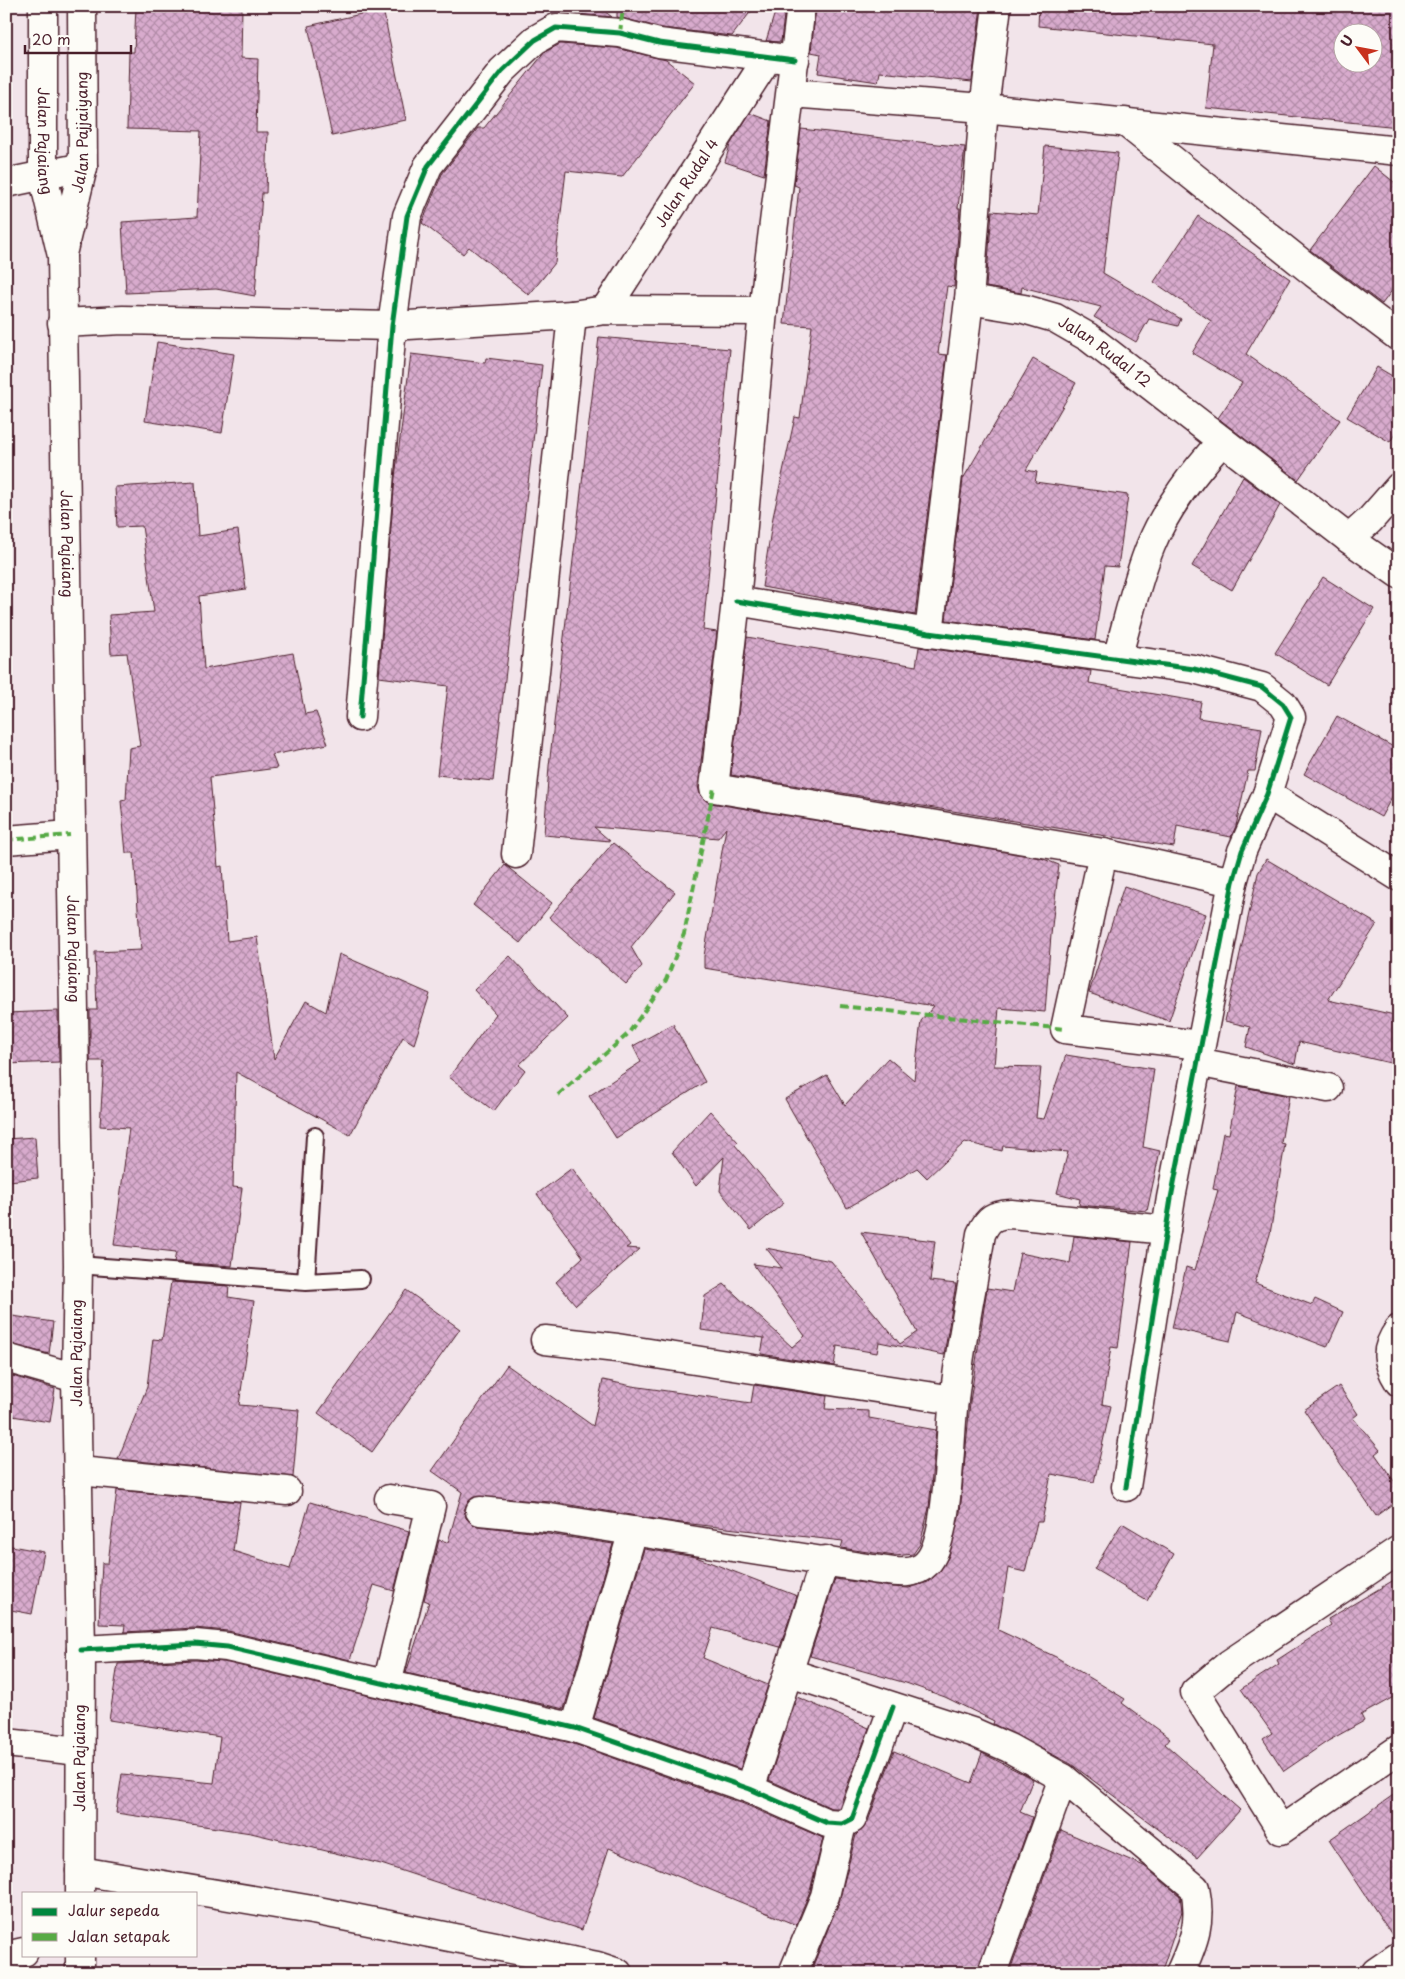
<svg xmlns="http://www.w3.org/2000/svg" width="1405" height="1979" font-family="'Playpen Sans',sans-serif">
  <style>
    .building { fill: url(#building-cross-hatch); stroke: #4a1f2b; fill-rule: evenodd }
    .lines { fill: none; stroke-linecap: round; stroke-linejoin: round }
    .service-casing { stroke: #4a1f2b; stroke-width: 20 }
    .minor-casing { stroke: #4a1f2b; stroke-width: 31 }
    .secondary-casing { stroke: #4a1f2b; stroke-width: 31 }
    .service { stroke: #fdfcf7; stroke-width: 16 }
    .minor { stroke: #fdfcf7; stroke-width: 28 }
    .secondary { stroke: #fdfcf7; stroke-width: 28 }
    .quiet { stroke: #57aa44; stroke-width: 4; stroke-dasharray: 8 4; stroke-linecap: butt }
    .cycleway-casing { stroke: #fdfcf7; stroke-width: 8 }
    .cycleway { stroke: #00873e; stroke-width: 5 }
    .labels { text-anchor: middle; stroke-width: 4; stroke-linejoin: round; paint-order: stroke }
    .street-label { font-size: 15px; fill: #4a1f2b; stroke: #fdfcf7 }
  </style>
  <defs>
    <pattern id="building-cross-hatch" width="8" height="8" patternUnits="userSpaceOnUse" patternTransform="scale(1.25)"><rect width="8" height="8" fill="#d8abcd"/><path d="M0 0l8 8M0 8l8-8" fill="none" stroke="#b18ba7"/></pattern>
  </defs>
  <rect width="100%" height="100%" fill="#f2e4ea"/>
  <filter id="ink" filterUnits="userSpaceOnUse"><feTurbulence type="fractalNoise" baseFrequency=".02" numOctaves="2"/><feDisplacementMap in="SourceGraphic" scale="10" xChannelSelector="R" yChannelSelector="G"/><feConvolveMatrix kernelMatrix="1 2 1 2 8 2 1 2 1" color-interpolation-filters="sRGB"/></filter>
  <g filter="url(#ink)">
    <path class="building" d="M 136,6 L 242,6 L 241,58 L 258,59 L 256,132 L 268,132 L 266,193 L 262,193 L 255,296 L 216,289 L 126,293 L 122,222 L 197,217 L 201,131 L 127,129 L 129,52 L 134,52 Z
      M 582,6 L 598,6 L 612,17 L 576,14 Z
      M 617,6 L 755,6 L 732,36 L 662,28 L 617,17 Z
      M 777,6 L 785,6 L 781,42 L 766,41 Z
      M 816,6 L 981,6 L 972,82 L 880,72 L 878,82 L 818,73 L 821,54 L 811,52 Z
      M 1039,6 L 1399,6 L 1399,127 L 1206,108 L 1213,44 L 1038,26 ZM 1342,32 L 1372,32 L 1372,62 L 1342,62 Z
      M 383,9 L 406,120 L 332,136 L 308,26 Z
      M 560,44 L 617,48 L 666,60 L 695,83 L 622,177 L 566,171 L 555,263 L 529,295 L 469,247 L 463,254 L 422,223 L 442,174 L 478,128 L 484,128 L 545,52 Z
      M 750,113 L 771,121 L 764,175 L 725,162 L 730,145 Z
      M 801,129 L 965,147 L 958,208 L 960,208 L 954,287 L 947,286 L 938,354 L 947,355 L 915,615 L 762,587 L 773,517 L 795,417 L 800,418 L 812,326 L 784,324 L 799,187 L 794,185 Z
      M 1045,146 L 1118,153 L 1103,273 L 1181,319 L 1178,326 L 1149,319 L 1136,342 L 1094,317 L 1101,307 L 1022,287 L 1021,293 L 986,287 L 992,211 L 1038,215 Z
      M 1374,166 L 1399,186 L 1399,281 L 1382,304 L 1310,250 Z
      M 1198,216 L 1290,279 L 1246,354 L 1340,420 L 1298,480 L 1218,418 L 1242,383 L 1192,353 L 1211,321 L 1154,282 Z
      M 599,337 L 730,349 L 703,630 L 717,632 L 698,786 L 700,794 L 705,800 L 711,803 L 1041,858 L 1059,865 L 1051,935 L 1045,1012 L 999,1008 L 994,1066 L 1041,1067 L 1036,1118 L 1044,1119 L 1066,1055 L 1154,1069 L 1143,1147 L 1160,1151 L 1147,1211 L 1079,1205 L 1080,1199 L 1057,1193 L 1068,1152 L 1003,1146 L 1002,1151 L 965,1142 L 927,1178 L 917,1168 L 847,1208 L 785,1099 L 827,1075 L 845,1105 L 888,1058 L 914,1080 L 921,1021 L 934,1006 L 704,968 L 704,956 L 726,828 L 718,838 L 594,827 L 610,841 L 544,835 L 549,766 Z
      M 157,342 L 234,354 L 222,433 L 145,421 Z
      M 411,354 L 485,363 L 486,358 L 542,365 L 493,781 L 437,775 L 448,686 L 379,677 L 395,477 Z
      M 1033,359 L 1076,383 L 1026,470 L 1037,472 L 1035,482 L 1128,495 L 1118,567 L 1105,566 L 1095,640 L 946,620 L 963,479 Z
      M 1377,367 L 1399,380 L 1399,427 L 1390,442 L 1347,417 Z
      M 1243,477 L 1280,505 L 1232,590 L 1192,566 Z
      M 195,482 L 198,536 L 238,530 L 246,589 L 199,596 L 204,669 L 293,653 L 305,714 L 316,712 L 328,744 L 272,755 L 277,768 L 210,777 L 218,867 L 222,866 L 227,941 L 257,937 L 274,1059 L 306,1001 L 326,1012 L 339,954 L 430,994 L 414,1044 L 403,1037 L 350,1135 L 236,1072 L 233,1187 L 242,1188 L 232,1266 L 174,1262 L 176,1252 L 114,1245 L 129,1128 L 100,1126 L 104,1061 L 90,1061 L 90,1010 L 97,1010 L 95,952 L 141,950 L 134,853 L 126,853 L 121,801 L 126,800 L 129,748 L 140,746 L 127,653 L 111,654 L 109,615 L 154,612 L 142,526 L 117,527 L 115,487 Z
      M 1323,577 L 1374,609 L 1327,685 L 1275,653 Z
      M 747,637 L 916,666 L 919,647 L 1091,671 L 1089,683 L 1201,702 L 1198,718 L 1262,728 L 1255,771 L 1248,771 L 1236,826 L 1231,837 L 1177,826 L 1174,847 L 731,775 Z
      M 1337,716 L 1399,750 L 1399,784 L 1381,817 L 1304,774 Z
      M 613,843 L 675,892 L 631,947 L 642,966 L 626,984 L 549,917 Z
      M 1266,859 L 1377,924 L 1328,1000 L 1399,1016 L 1399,1065 L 1299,1042 L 1295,1064 L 1246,1047 L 1250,1027 L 1225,1021 L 1258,873 Z
      M 505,865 L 552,903 L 520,943 L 473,905 Z
      M 1124,886 L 1206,914 L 1169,1021 L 1089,993 Z
      M 510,956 L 568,1018 L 519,1065 L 525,1070 L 494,1111 L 449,1077 L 496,1014 L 474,990 Z
      M 58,1011 L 59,1062 L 6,1064 L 6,1013 Z
      M 673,1024 L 705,1082 L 616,1138 L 589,1096 L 641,1062 L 633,1046 Z
      M 1238,1086 L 1289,1096 L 1281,1143 L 1285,1144 L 1270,1234 L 1255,1283 L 1312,1305 L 1315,1299 L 1343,1312 L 1327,1347 L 1237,1312 L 1230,1341 L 1172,1328 L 1186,1267 L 1195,1270 L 1218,1190 L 1213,1189 L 1223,1133 L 1229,1134 Z
      M 710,1111 L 738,1142 L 735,1145 L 784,1203 L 751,1230 L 720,1191 L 724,1157 L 696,1186 L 672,1152 Z
      M 35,1137 L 38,1178 L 9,1181 L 6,1139 Z
      M 572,1168 L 630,1245 L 626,1248 L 640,1249 L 576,1305 L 556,1282 L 583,1257 L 537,1194 Z
      M 861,1232 L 935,1241 L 930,1281 L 956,1284 L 944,1355 L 879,1342 L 877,1353 L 837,1346 L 834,1366 L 761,1354 L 764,1338 L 701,1330 L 705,1296 L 724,1284 L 792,1347 L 805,1336 L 753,1264 L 782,1268 L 766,1248 L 831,1261 L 900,1344 L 917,1332 Z
      M 1074,1236 L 1132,1242 L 1118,1348 L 1111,1347 L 1102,1404 L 1111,1406 L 1094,1482 L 1051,1474 L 1042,1522 L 1037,1522 L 1025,1572 L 1008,1568 L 998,1630 L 1056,1657 L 1125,1699 L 1122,1703 L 1170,1738 L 1165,1744 L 1240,1810 L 1197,1858 L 1071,1764 L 993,1724 L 994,1721 L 945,1697 L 906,1683 L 810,1656 L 835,1579 L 892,1587 L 909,1588 L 928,1582 L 940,1571 L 949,1556 L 960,1513 L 970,1402 L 987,1288 L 1012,1292 L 1020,1253 L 1070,1263 Z
      M 171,1282 L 229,1286 L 228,1297 L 254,1301 L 239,1405 L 299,1410 L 293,1477 L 118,1459 L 147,1387 L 153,1339 L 162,1340 Z
      M 406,1290 L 460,1329 L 372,1452 L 318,1413 Z
      M 6,1315 L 53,1322 L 49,1354 L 6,1343 Z
      M 507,1365 L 593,1426 L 603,1380 L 632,1386 L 751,1403 L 754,1385 L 827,1396 L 825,1409 L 869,1411 L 869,1418 L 936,1430 L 929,1508 L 920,1544 L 913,1554 L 895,1556 L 841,1548 L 843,1541 L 673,1522 L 552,1502 L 474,1497 L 468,1502 L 464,1510 L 466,1518 L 471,1523 L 478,1526 L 548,1534 L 613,1544 L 564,1709 L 406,1673 L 429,1602 L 424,1600 L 439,1540 L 448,1542 L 462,1492 L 432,1471 Z
      M 6,1374 L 55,1389 L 50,1422 L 6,1415 Z
      M 1339,1386 L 1358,1414 L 1353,1418 L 1380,1450 L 1375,1454 L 1399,1488 L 1399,1499 L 1376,1516 L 1304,1410 Z
      M 117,1490 L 240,1502 L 233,1551 L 290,1569 L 310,1502 L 409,1531 L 394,1591 L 374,1585 L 350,1660 L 228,1631 L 194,1628 L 124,1632 L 125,1625 L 99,1624 L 102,1563 L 108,1563 Z
      M 1122,1523 L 1174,1554 L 1147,1601 L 1094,1569 Z
      M 6,1545 L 44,1552 L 32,1614 L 6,1609 Z
      M 644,1549 L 696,1557 L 797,1596 L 780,1647 L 713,1628 L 703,1658 L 768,1685 L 740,1769 L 594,1718 Z
      M 1399,1577 L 1399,1694 L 1361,1715 L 1364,1721 L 1328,1741 L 1284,1771 L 1263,1739 L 1272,1733 L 1241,1689 L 1279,1664 L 1277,1660 L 1331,1625 L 1328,1619 Z
      M 195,1660 L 224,1662 L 571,1743 L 744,1804 L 823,1838 L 810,1891 L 796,1925 L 609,1848 L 582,1930 L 381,1864 L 251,1833 L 116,1813 L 122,1774 L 214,1783 L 220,1737 L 109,1720 L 118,1664 Z
      M 797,1697 L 869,1728 L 839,1808 L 831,1808 L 769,1780 Z
      M 894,1751 L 971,1783 L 982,1753 L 1033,1779 L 1020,1812 L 1032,1817 L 977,1973 L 810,1973 L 839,1902 L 856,1835 L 867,1824 Z
      M 1399,1791 L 1399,1941 L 1396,1941 L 1329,1840 Z
      M 1061,1830 L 1144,1866 L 1180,1896 L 1182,1911 L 1161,1973 L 1009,1973 Z"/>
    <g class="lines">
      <g class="service-casing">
        <path id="service" d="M 78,1265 L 306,1282 L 361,1279
          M 306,1282 L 315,1136"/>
      </g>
      <g class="minor-casing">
        <g id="minor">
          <path d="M 801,6 L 763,311 L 736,601 L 714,788 L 1103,853 L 1233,882"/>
          <path d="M 791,93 L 984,108 L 1399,151"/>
          <path d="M 1125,122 L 1314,273 L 1399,337"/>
          <path d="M 6,183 L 83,167"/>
          <path id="s1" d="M 969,300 L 1024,309 L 1055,318 L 1088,337 L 1349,539 L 1370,520 L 1399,487"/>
          <path id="s2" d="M 605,310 L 769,56"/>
          <path d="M 62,323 L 123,320 L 392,326 L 572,315 L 605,310 L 763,311"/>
          <path d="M 1349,539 L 1399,574"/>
          <path d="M 736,601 L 929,633 L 1194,669 L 1262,687 L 1283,704 L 1291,717 L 1267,794 L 1242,851 L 1233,882 L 1171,1198 L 1126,1487"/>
          <path d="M 929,633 L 969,300 L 984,108 L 997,6"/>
          <path d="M 1117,658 C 1128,621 1136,581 1151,545 C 1167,506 1194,472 1222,441"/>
          <path d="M 360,717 L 392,326 L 407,216 L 428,166 L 502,71 L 535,40 L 556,28 L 620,33 L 659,43 L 795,60"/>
          <path d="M 1267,794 L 1399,877"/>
          <path d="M 6,840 L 70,835"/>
          <path d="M 1103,853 L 1065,1029 L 1200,1045"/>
          <path d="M 516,854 L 572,315"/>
          <path d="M 1197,1062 L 1328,1088"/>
          <path d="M 1399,1329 C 1384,1350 1386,1361 1399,1382"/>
          <path d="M 545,1340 L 617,1348 L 954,1400"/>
          <path d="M 6,1358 L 76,1378"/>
          <path d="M 79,1471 L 287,1491"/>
          <path d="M 480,1511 L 550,1518 L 873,1569 C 890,1571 913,1578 927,1563 C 950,1540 949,1435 954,1400 C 960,1344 972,1289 981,1234 C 988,1218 994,1215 1011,1214 L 1166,1230"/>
          <path d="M 1399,1550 L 1229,1664 L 1195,1692 L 1281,1830 L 1399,1749"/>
          <path d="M 81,1650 L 195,1644 L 227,1647 L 575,1728 L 750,1789 L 827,1823 L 842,1824 L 852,1819 L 893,1707"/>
          <path d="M 790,1673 L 975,1733 L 1009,1748 L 1063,1778 L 1195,1888 C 1202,1922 1194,1942 1180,1973"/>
          <path d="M 387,1684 L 431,1506 L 389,1499"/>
          <path d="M 575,1728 L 633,1531"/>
          <path d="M 6,1743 L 80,1751"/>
          <path d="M 750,1789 L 825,1560"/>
          <path d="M 80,1871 L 318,1911 L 597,1966 L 618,1973"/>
          <path d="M 6,1956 L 24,1952"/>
          <path d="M 1376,1972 L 1399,1956"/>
          <path d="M 793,1973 L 825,1896 L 842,1824"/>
          <path d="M 992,1973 L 1063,1778"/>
        </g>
      </g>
      <g class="secondary-casing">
        <g id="secondary">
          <path id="s3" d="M 43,6 L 43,176 L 62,256 L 78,1265 L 76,1378 L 81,1650 L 80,1893"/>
          <path id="s4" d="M 63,250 L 83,167 L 82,6"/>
          <path d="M 80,1955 L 80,1973"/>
        </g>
      </g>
      <use href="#service" class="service"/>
      <use href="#minor" class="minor"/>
      <use href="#secondary" class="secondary"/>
      <path class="quiet" d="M 620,33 L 623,6
        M 6,840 L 70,835
        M 840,1006 L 1065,1029
        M 558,1095 L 628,1034 L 666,980 L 684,934 L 714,788"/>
      <g class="cycleway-casing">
        <path id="cycleway" d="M 736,601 L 929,633 L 1194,669 L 1262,687 L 1283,704 L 1291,717 L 1267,794 L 1242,851 L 1233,882 L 1171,1198 L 1126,1487
          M 360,717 L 392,326 L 407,216 L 428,166 L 502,71 L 535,40 L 556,28 L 620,33 L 659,43 L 795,60
          M 81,1650 L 195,1644 L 227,1647 L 575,1728 L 750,1789 L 827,1823 L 842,1824 L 852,1819 L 893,1707"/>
      </g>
      <use href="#cycleway" class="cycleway"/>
    </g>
  </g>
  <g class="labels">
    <g class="street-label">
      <text dy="5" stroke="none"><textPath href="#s4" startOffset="120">Jalan Pajjaiyang</textPath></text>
      <text dy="5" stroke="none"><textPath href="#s3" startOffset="135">Jalan Pajaiang</textPath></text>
      <text dy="5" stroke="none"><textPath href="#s2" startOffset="151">Jalan Rudal 4</textPath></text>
      <text dy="5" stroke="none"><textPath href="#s1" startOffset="148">Jalan Rudal 12</textPath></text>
      <text dy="5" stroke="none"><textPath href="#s3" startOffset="540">Jalan Pajaiang</textPath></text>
      <text dy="5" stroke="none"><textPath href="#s3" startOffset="945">Jalan Pajaiang</textPath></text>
      <text transform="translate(77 1353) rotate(-90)" y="5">Jalan Pajaiang</text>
      <text transform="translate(80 1758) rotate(-90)" y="5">Jalan Pajaiang</text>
    </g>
  </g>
  <rect width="1405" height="1979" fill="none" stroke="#fdfcf7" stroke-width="25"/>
  <rect x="12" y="12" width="1380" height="1954" fill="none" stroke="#4a1f2b" stroke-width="2" filter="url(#ink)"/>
  <rect x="22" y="1892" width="175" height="65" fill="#fdfcf7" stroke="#b5a4a5"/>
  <rect x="32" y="1908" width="25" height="8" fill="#00873e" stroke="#b5a4a5"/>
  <text x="68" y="1916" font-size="15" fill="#4a1f2b">Jalur sepeda</text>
  <rect x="32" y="1933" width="25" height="8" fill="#57aa44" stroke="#b5a4a5"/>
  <text x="68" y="1942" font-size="15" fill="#4a1f2b">Jalan setapak</text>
  <g transform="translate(1358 48) rotate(302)"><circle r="24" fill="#fdfcf7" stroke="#b5a4a5"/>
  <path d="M0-4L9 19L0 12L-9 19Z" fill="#c8321e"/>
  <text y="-8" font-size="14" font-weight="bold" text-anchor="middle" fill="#4a1f2b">U</text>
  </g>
  <path d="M25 45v8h106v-8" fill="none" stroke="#4a1f2b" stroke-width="2.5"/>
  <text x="32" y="45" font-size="15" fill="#4a1f2b" stroke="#fdfcf7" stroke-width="4" paint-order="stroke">20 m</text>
</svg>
